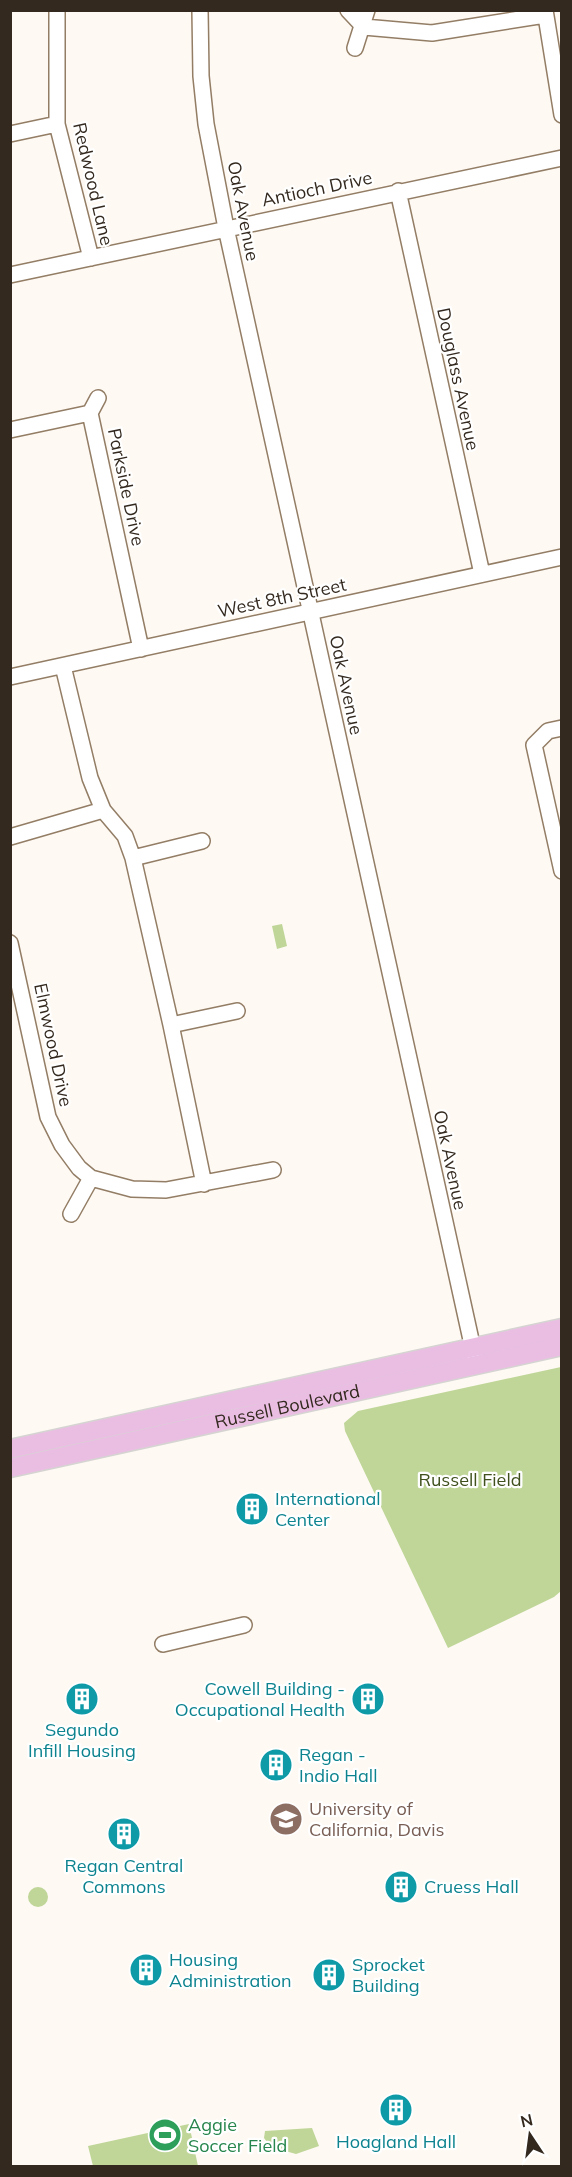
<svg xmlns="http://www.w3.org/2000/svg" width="572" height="2177" font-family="Mulish,sans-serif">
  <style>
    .green { fill: #bfd698 }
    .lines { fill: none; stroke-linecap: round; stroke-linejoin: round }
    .minor-casing { stroke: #937d65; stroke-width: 18 }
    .major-casing { stroke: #d6d4d2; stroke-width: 21 }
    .minor { stroke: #fff; stroke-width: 15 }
    .major { stroke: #eabee3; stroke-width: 18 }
    .labels { text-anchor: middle; stroke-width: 4.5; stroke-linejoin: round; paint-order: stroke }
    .street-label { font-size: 18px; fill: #33291f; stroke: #fff }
    .park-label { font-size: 18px; fill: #40511d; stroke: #fff }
    .culture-label { font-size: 18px; fill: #0d838f; stroke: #fff; text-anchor: start }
    .education-label { font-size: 18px; fill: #785e54; stroke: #fff; text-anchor: start }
    .leisure-label { font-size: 18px; fill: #27864d; stroke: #fff; text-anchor: start }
  </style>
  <rect width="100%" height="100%" fill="#fef9f3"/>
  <path class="green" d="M 282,924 L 287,946 L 277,949 L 272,926 Z
    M 561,1367 L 561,1591 L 554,1597 L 448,1648 L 345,1431 L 344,1423 L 358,1411 Z
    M28 1897a10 10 0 1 1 20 0a10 10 0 1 1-20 0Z
    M 189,2124 L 198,2166 L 93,2166 L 88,2146 Z
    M 312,2128 L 319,2146 L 296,2154 L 271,2147 L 264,2138 L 265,2131 Z"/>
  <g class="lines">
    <g class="minor-casing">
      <path id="minor" d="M 57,10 L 57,124 L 91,258
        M 200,10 L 201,76 L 206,124 L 226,228 L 475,1358
        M 348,10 L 364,27 L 432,33 L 545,15
        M 545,10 L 562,115
        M 355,48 L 367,10
        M 10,134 L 57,124
        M 398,191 L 482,574
        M 10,275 L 562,158
        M 90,413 L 98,398
        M 10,430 L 90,413 L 141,649
        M 63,666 L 90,778 L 103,810 L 125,836 L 133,858 L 171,1025 L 204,1184
        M 10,677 L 562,557
        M 562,728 L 548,731 L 534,745 L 562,871
        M 10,837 L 103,810
        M 133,858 L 202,841
        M 10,943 L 48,1117 L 62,1145 L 79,1168 L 91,1178 L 132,1189 L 166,1190 L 273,1170
        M 171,1025 L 237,1011
        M 71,1214 L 91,1178
        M 163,1644 L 244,1625"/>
    </g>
    <g class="major-casing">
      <g id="major">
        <path d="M 10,1449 L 562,1328"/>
        <path id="s1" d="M 10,1468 L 562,1346"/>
      </g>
    </g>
    <use href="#minor" class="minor"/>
    <use href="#major" class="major"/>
  </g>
  <defs>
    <g id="building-disc" transform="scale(1.725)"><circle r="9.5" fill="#0f9aa8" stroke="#fff"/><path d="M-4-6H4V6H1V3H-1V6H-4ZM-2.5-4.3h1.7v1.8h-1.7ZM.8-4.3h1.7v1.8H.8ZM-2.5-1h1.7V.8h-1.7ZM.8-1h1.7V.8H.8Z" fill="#fff"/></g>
    <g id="university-disc" transform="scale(1.725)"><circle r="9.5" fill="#8d6e63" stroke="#fff"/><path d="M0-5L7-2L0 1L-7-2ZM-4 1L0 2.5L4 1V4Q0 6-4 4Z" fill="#fff"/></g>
    <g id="stadium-disc" transform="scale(1.725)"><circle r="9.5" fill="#2e9e5b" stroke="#fff"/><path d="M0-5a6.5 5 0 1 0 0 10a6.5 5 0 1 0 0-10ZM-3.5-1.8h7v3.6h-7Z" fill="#fff"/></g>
  </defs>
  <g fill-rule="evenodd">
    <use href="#building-disc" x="252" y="1509"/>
    <use href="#building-disc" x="82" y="1699"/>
    <use href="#building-disc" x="368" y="1699"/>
    <use href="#building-disc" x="276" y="1765"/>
    <use href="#university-disc" x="286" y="1819"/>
    <use href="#building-disc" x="124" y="1834"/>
    <use href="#building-disc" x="401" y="1887"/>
    <use href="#building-disc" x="146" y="1970"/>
    <use href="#building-disc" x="329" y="1975"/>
    <use href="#building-disc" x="396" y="2110"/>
    <use href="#stadium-disc" x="165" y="2135"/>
  </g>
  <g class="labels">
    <g class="street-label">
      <text transform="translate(93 184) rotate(77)" y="6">Redwood Lane</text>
      <text transform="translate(317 189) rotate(-12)" y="6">Antioch Drive</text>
      <text transform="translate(243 211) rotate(79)" y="6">Oak Avenue</text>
      <text transform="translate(458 379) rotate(78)" y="6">Douglass Avenue</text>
      <text transform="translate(126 487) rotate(78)" y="6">Parkside Drive</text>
      <text transform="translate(282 598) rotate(-12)" y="6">West 8th Street</text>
      <text transform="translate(346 685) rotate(78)" y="6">Oak Avenue</text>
      <text transform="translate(53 1045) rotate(78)" y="6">Elmwood Drive</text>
      <text transform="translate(450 1160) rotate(78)" y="6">Oak Avenue</text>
      <text dy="6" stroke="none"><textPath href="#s1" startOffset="284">Russell Boulevard</textPath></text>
    </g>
    <g class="park-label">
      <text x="470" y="1486">Russell Field</text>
    </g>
    <g class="culture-label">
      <text x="275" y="1505">International<tspan x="275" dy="21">Center</tspan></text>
      <text x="345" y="1695" text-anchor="end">Cowell Building -<tspan x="345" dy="21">Occupational Health</tspan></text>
      <text x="82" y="1736" text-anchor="middle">Segundo<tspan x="82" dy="21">Infill Housing</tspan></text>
      <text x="299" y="1761">Regan -<tspan x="299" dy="21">Indio Hall</tspan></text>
      <text x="124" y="1872" text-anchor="middle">Regan Central<tspan x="124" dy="21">Commons</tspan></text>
      <text x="424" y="1893">Cruess Hall</text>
      <text x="169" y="1966">Housing<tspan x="169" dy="21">Administration</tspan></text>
      <text x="352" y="1971">Sprocket<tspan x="352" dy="21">Building</tspan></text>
      <text x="396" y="2148" text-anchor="middle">Hoagland Hall</text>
    </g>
    <g class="education-label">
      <text x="309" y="1815">University of<tspan x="309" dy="21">California, Davis</tspan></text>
    </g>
    <g class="leisure-label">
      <text x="188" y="2131">Aggie<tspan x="188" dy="21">Soccer Field</tspan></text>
    </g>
  </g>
  <rect width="572" height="2177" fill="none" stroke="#33291f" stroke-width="24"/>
  <g transform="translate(530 2135) rotate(347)" stroke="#ffffff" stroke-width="4.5" paint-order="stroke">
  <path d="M0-4.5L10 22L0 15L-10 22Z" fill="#33291f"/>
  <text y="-9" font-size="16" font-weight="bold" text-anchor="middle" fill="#33291f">N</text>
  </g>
</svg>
